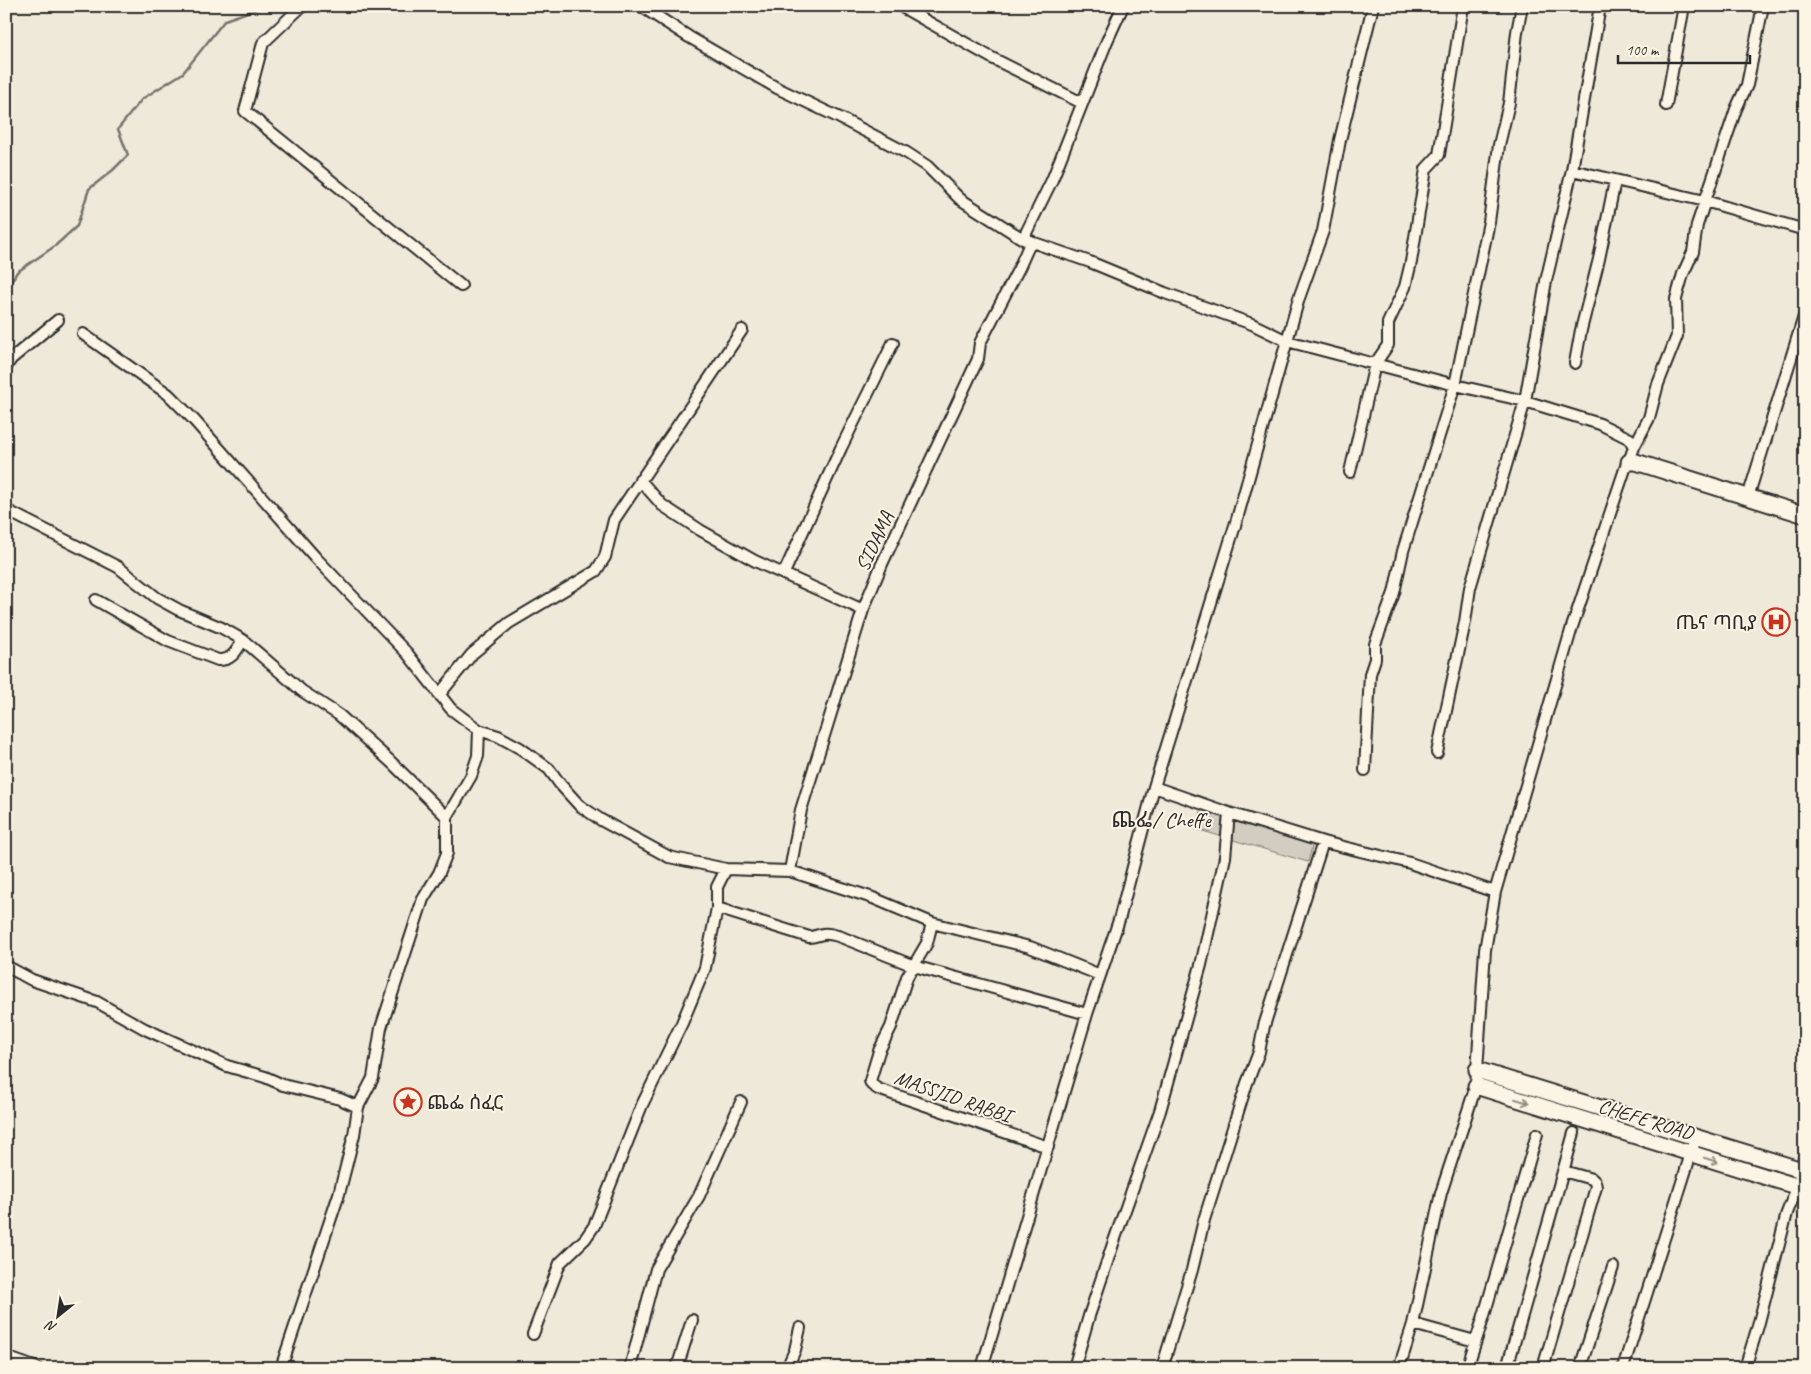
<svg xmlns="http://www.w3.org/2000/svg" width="1811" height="1374" font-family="Caveat,'Noto Sans Ethiopic',sans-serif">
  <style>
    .green { fill: #d2cdc0; stroke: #7e7c76 }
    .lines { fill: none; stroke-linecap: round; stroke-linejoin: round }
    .stream { stroke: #75736d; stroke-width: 2.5 }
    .street-casing { stroke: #2b2b2b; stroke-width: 14 }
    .secondary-casing { stroke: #2b2b2b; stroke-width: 19 }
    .street { stroke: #fcf5e5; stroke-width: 10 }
    .secondary { stroke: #fcf5e5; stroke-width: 15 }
    .oneway { stroke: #949088 }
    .labels { text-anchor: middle; stroke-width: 4; stroke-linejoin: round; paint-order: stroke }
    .street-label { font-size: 20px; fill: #2b2b2b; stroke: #fcf5e5 }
    .poi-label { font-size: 20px; fill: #2b2b2b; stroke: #fcf5e5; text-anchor: end }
    .quarter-label { font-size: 22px; fill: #2b2b2b; stroke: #fcf5e5 }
  </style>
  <rect width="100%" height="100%" fill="#efe9da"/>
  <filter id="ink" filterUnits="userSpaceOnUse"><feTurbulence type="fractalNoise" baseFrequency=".02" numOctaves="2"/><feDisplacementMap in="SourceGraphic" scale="10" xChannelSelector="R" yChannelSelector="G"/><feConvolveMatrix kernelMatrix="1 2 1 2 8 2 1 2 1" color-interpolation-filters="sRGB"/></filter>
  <g filter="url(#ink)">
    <path class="green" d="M 1202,808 L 1313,843 L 1308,862 L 1196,829 Z"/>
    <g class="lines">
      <path class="stream" d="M 6,290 L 17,272 L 55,246 L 77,226 L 89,189 L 113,170 L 128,155 L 118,129 L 142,99 L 183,73 L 225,20 L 265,6"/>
      <g class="street-casing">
        <path id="street" d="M 302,6 L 263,43 L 245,111 L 461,286
          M 641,6 L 689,37 L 777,88 L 840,118 L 907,153 L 927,166 L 960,199 L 1023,239 L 1090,262 L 1165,293 L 1252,324 L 1287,341 L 1455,385 L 1525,401 L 1600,424 L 1630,439 L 1634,447 L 1629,462 L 1626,466 L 1572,627 L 1495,892 L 1485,950 L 1476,1086 L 1441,1193 L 1413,1324 L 1399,1368
          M 900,6 L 992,58 L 1082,103
          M 1666,105 L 1684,6
          M 1572,170 L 1705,201 L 1805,230
          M 1023,239 L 1052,180 L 1107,41 L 1123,6
          M 83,334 L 168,394 L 193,419 L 315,557 L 407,653 L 451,709 L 479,730 L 498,736 L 520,748 L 549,769 L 560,784 L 579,805 L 601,820 L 669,857 L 726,869 L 790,871 L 873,898 L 932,923 L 1030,947 L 1100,975
          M 1575,363 L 1581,330 L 1599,259 L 1615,181
          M 6,367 L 11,359 L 58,320
          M 1634,447 L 1649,418 L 1658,384 L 1677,336 L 1676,299 L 1683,274 L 1693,252 L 1697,225 L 1736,109 L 1747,85 L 1763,6
          M 1350,472 L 1375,364 L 1388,345 L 1388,323 L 1405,287 L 1411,262 L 1426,169 L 1439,155 L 1463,6
          M 640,480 L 662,505 L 700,530 L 755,561 L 863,610
          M 1748,497 L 1805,313
          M 6,510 L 118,567 L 157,598 L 179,610 L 222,628 L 243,640 L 302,691 L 339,715 L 390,761 L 447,817
          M 784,573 L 841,448 L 893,343
          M 96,600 L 168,641 L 218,660 C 232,661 236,651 243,640
          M 439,695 L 472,654 L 509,623 L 596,571 L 605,557 L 614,520 L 742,330
          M 1437,753 L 1465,622 L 1470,588 L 1525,401 L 1546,281 L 1572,170 L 1600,6
          M 1365,770 L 1370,674 L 1375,659 L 1375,644 L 1394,593 L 1403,551 L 1455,385 L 1489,222 L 1499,145 L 1509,103 L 1517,32 L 1522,6
          M 1154,787 L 1229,813 L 1323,842 L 1410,863 L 1495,892
          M 790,871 L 801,810 L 863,610 L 882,564 L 978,359 L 980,343 L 1019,268 L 1031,241
          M 717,908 L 809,937 C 815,937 817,935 823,934 C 829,933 835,935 841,937 L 914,966 L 1087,1014
          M 932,923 L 927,943 L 907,977 L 891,1027 L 879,1051 L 870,1081 L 872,1085 L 878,1089 L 1048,1147
          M 6,966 L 32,980 L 97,1002 L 145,1029 L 227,1066 L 265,1077 L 283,1085 L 340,1099 L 358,1107
          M 1413,1324 L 1475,1341
          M 533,1334 L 560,1263 L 585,1239 L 594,1226 L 642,1105 L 682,1023 L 705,968 L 717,908 L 717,887 L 726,869
          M 6,1357 L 37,1368
          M 281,1368 L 339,1194 L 354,1135 L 358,1107 L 373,1078 L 381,1028 L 423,899 L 439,873 L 447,853 L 447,817 L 471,776 L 478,756 L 479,730
          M 630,1368 L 656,1269 L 699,1196 L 741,1102
          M 677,1368 L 692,1320
          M 787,1368 L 795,1350 L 800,1328
          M 982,1368 L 1087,1014 L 1119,920 L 1154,787 L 1237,519 L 1299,298 L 1323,231 L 1340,140 L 1373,6
          M 1074,1368 L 1089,1316 L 1113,1244 L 1160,1111 L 1201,965 L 1225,857 L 1229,813
          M 1162,1368 L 1192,1270 L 1204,1220 L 1247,1083 L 1259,1052 L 1264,1026 L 1323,842
          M 1467,1368 L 1483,1319 L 1537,1134
          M 1507,1368 L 1574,1133
          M 1543,1368 L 1596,1187 L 1595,1182 L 1592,1179 L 1563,1171
          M 1580,1368 L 1613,1267
          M 1623,1368 L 1696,1138
          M 1745,1368 L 1758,1326 L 1787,1213 L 1797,1187 L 1805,1155"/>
      </g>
      <g class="secondary-casing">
        <path id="secondary" d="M 1629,462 L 1636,462 L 1805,515
          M 1477,1070 L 1805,1171
          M 1476,1086 L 1805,1189"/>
      </g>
      <use href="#street" class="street"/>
      <use href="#secondary" class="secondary"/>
    </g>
    <defs><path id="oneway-shaft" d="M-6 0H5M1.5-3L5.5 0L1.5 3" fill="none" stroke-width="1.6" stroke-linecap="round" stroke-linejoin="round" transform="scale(1.25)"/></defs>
    <g class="oneway">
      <use href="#oneway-shaft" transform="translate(1522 1101) rotate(17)"/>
      <use href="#oneway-shaft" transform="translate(1711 1160) rotate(17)"/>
    </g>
  </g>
  <defs>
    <g id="hospital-ring" transform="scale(1.4375)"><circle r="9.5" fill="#fcf5e5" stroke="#c8321e" stroke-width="1.5"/><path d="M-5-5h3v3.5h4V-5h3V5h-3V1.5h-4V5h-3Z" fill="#c8321e"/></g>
    <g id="sight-ring" transform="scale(1.4375)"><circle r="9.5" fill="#fcf5e5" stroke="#c8321e" stroke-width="1.5"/><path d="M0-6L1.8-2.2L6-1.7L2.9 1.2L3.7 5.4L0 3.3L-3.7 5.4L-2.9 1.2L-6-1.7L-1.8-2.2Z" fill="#c8321e"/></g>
  </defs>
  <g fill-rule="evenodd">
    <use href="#hospital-ring" x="1776" y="622"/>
    <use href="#sight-ring" x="408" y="1102"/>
  </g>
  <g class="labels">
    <g class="street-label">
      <text transform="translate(874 541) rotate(-65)" y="7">SIDAMA</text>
      <text transform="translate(953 1096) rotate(19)" y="7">MASSJID RABBI</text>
      <text transform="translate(1646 1119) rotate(17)" y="7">CHEFE ROAD</text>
    </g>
    <g class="poi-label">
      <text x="1757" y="629">ጤና ጣቢያ</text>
      <text x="427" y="1109" text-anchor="start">ጨፌ ሰፈር</text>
    </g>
    <g class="quarter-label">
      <text x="1161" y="827">ጨፌ/ Cheffe</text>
    </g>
  </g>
  <rect width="1811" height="1374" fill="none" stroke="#fcf5e5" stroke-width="25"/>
  <rect x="12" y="12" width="1786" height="1349" fill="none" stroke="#2b2b2b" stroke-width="2" filter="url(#ink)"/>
  <g transform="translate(58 1316) rotate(210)" stroke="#fcf5e5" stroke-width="4" paint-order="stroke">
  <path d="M0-4L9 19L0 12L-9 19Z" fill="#2b2b2b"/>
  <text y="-8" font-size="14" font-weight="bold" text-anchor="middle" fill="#2b2b2b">N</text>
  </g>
  <path d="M1618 55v8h132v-8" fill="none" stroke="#2b2b2b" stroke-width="2.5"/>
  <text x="1626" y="55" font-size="15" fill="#2b2b2b" stroke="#fcf5e5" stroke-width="4" paint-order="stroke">100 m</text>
</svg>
